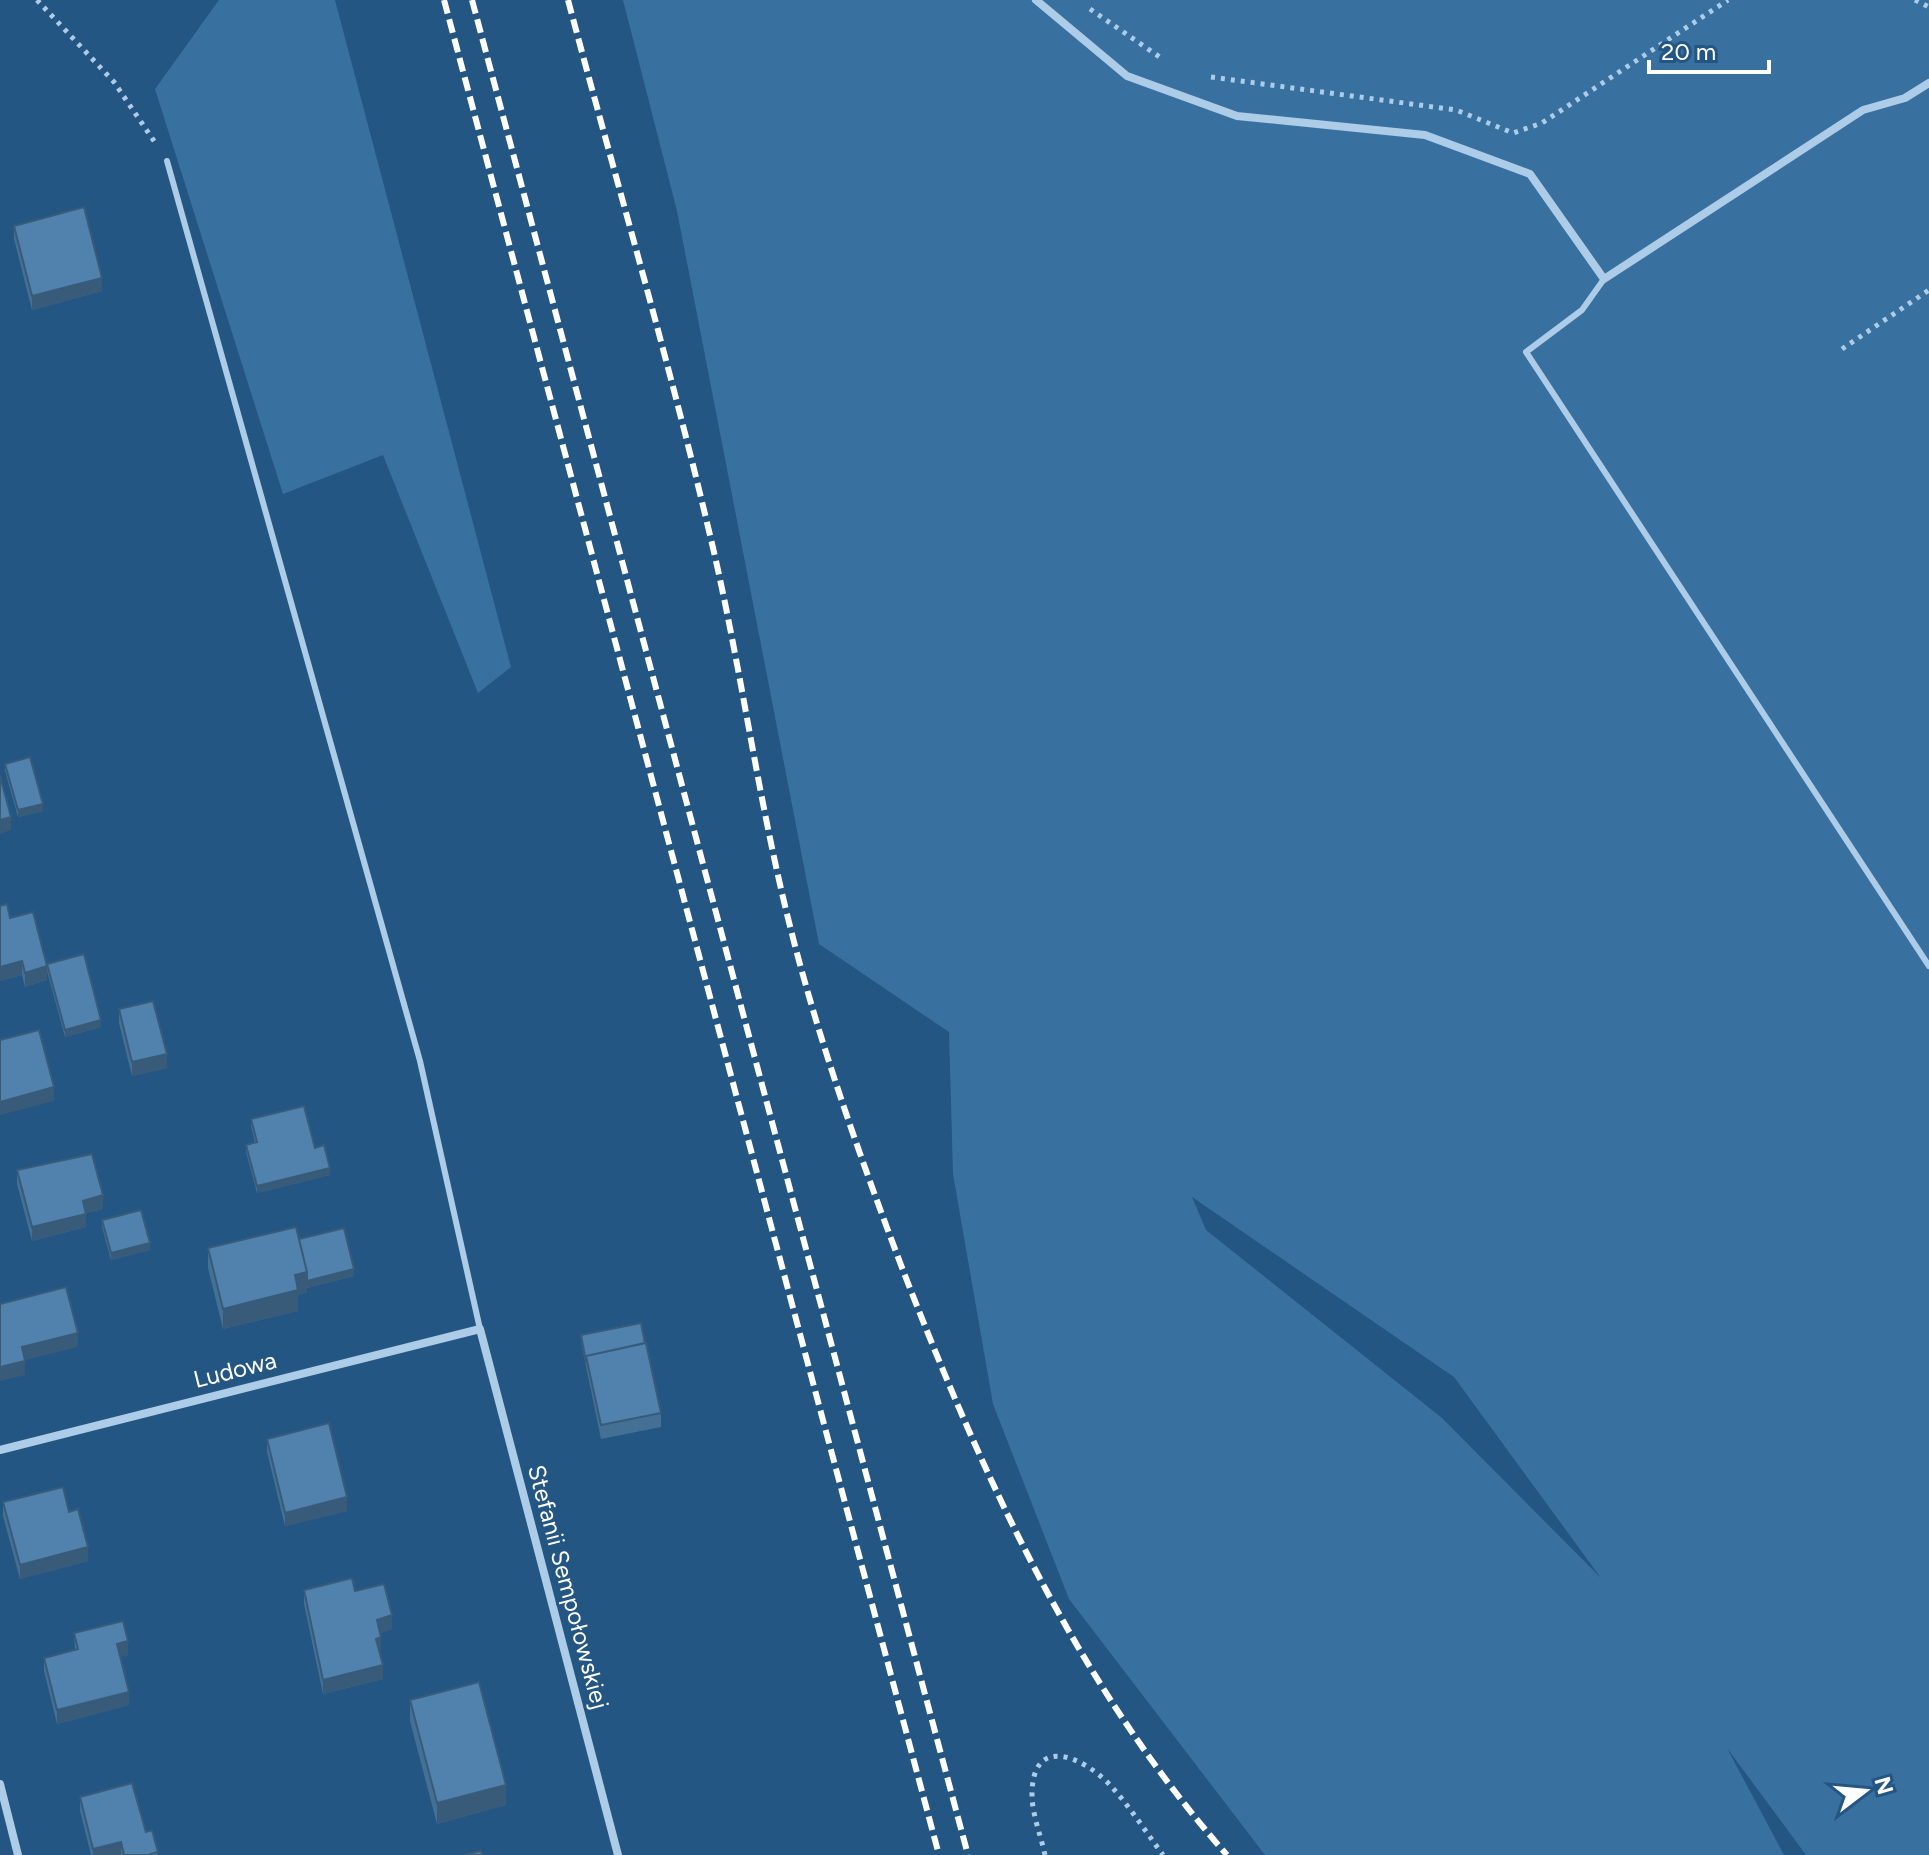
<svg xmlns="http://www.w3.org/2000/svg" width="1929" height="1855" font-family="Figtree,sans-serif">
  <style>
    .green { fill: #3870a0; fill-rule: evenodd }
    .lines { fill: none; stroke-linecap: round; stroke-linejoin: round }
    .path { stroke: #accce8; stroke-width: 5; stroke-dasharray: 4 6; stroke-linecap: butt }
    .lane { stroke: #accce8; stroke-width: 6 }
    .street { stroke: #accce8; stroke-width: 8 }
    .rail { stroke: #fff; stroke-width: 6; stroke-dasharray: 14 6; stroke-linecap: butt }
    .wall { fill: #457095 }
    .shaded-wall { fill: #385b79 }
    .building { fill: #5082ad; stroke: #385b79; stroke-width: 2 }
    .labels { text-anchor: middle; stroke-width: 6; stroke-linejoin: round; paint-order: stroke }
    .street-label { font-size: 24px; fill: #fff; stroke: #245683 }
  </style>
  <rect width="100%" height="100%" fill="#245683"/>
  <path class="green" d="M 219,0 L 335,0 L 511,667 L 478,693 L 383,455 L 283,494 L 155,89 Z
    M 623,0 L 1929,0 L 1929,1855 L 1806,1855 L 1727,1748 L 1784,1855 L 1265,1855 L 1069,1599 L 993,1404 L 953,1174 L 949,1032 L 819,944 L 677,211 ZM 1192,1197 L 1454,1377 L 1601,1578 L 1442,1418 L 1206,1230 Z"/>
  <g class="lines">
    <path class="path" d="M 37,0 L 114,82 L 156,144
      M 1915,0 L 1929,7
      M 1090,9 L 1164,60
      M 1211,77 L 1456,110 L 1513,133 L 1542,123 L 1728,0
      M 1842,349 L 1929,290
      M 1045,1855 C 1041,1836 1032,1814 1032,1795 C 1032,1733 1084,1757 1111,1786 C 1130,1807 1146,1832 1163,1855"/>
    <path class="lane" d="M 167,161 L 420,1061 L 480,1329
      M 1604,279 L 1582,310 L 1526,352 L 1929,966"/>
    <path class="street" d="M 1036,0 L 1127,76 L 1237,116 L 1425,135 L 1530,174 L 1604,279 L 1863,110 L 1905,98 L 1929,83
      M 0,1450 L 480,1329 L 618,1855
      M 0,1784 L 18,1855"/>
    <path class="rail" d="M 444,0 L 939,1855
      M 472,0 L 968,1855
      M 568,0 C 615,177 667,353 709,531 C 738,651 754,773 782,893 C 812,1023 857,1149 904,1273 C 985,1481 1078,1686 1227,1855"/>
  </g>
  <path class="wall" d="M 14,226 L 102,291 L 32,310 L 14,239 Z
    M 5,764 L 43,811 L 18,817 L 5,771 Z
    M 0,906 L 10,918 L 47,980 L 25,987 L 22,975 L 0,981 Z
    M 47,964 L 101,1027 L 65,1037 L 47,971 Z
    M 119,1009 L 167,1068 L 132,1076 L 119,1023 Z
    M 251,1119 L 315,1148 L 330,1175 L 257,1193 L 246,1152 L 246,1145 L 255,1143 L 251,1126 Z
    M 17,1170 L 103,1209 L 86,1213 L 86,1227 L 32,1241 L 17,1184 Z
    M 102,1220 L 150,1250 L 111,1260 L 102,1227 Z
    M 299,1239 L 354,1276 L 307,1288 L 307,1292 L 298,1295 L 298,1311 L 223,1329 L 208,1268 L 208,1248 Z
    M 581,1335 L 661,1413 L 661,1427 L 601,1439 L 581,1342 Z
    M 267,1439 L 347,1511 L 285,1526 L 267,1452 Z
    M 3,1502 L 69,1512 L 88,1561 L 20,1579 L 3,1516 Z
    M 304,1590 L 355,1591 L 392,1629 L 380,1633 L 381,1651 L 379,1651 L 383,1679 L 323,1694 L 304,1604 Z
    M 74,1633 L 128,1655 L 120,1656 L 129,1705 L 57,1724 L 44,1671 L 44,1658 L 75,1650 Z
    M 410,1700 L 506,1805 L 437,1824 L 410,1721 Z
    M 80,1797 L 146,1832 L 158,1855 L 91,1855 L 80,1811 Z"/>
  <path class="shaded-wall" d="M 102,278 L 102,291 L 32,310 L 32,296 Z
    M 43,804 L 43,811 L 18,817 L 18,810 Z
    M 11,817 L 11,830 L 0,834 L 0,820 Z
    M 22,961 L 22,975 L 0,981 L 0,967 Z
    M 47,966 L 47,980 L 25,987 L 25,973 Z
    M 101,1020 L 101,1027 L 65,1037 L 65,1030 Z
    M 167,1054 L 167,1068 L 132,1076 L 132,1062 Z
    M 54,1087 L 54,1101 L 0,1115 L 0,1102 Z
    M 330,1168 L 330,1175 L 257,1193 L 257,1186 Z
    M 103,1195 L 103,1209 L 83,1214 L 83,1201 Z
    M 86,1214 L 86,1227 L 32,1241 L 32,1227 Z
    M 150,1243 L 150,1250 L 111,1260 L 111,1253 Z
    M 354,1269 L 354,1276 L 307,1288 L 307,1292 L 298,1295 L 298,1311 L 223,1329 L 223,1309 L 295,1275 L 307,1272 Z
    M 78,1333 L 78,1347 L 22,1361 L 22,1347 Z
    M 25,1361 L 25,1375 L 0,1381 L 0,1367 Z
    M 347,1497 L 347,1511 L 285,1526 L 285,1513 Z
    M 88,1547 L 88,1561 L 20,1579 L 20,1565 Z
    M 392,1615 L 392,1629 L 377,1634 L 377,1620 Z
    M 381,1637 L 381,1651 L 376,1652 L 376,1639 Z
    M 128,1641 L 128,1655 L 117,1657 L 117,1644 Z
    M 383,1665 L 383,1679 L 323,1694 L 323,1680 Z
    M 129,1692 L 129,1705 L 57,1724 L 57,1710 Z
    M 506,1785 L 506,1805 L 437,1824 L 437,1803 Z
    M 121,1842 L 121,1855 L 93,1855 L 93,1849 Z"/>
  <path class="building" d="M 84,207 L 102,278 L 32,296 L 14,226 Z
    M 30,757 L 43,804 L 18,810 L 5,764 Z
    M 0,776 L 11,817 L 0,820 Z
    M 7,904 L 10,918 L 33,912 L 47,966 L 25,973 L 22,961 L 0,967 L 0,906 Z
    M 84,954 L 101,1020 L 65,1030 L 47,964 Z
    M 153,1001 L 167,1054 L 132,1062 L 119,1009 Z
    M 39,1030 L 54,1087 L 0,1102 L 0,1040 Z
    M 304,1106 L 315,1148 L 324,1145 L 330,1168 L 257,1186 L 246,1145 L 257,1142 L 251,1119 Z
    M 92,1154 L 103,1195 L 83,1201 L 86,1214 L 32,1227 L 17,1170 Z
    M 141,1210 L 150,1243 L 111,1253 L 102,1220 Z
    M 296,1227 L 307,1272 L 295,1275 L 298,1290 L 223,1309 L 208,1248 Z
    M 344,1228 L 354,1269 L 307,1281 L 307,1272 L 299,1239 Z
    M 66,1287 L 78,1333 L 22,1347 L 25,1361 L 0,1367 L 0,1304 Z
    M 641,1323 L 645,1343 L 586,1356 L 586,1362 L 581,1335 Z
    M 646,1343 L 661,1413 L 601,1425 L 586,1356 Z
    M 329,1423 L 347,1497 L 285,1513 L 267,1439 Z
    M 63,1487 L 69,1512 L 78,1509 L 88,1547 L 20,1565 L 3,1502 Z
    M 352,1578 L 355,1591 L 384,1584 L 392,1615 L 377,1620 L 381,1637 L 376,1639 L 383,1665 L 323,1680 L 304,1590 Z
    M 123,1621 L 128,1641 L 117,1644 L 129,1692 L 57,1710 L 44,1658 L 78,1649 L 74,1633 Z
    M 479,1682 L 506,1785 L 437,1803 L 410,1700 Z
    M 132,1783 L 146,1832 L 152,1830 L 158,1852 L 148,1855 L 124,1855 L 121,1842 L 93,1849 L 80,1797 Z
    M 481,1851 L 482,1855 L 464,1855 Z"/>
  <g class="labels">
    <g class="street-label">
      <text transform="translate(235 1370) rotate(-14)" y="8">Ludowa</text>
      <text transform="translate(568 1587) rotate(75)" y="8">Stefanii Sempołowskiej</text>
    </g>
  </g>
  <g transform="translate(1865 1791) rotate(74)" stroke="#245683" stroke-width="6" paint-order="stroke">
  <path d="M0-6L14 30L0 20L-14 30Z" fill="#ffffff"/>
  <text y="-12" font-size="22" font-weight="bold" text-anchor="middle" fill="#ffffff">N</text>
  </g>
  <path d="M1649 60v12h120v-12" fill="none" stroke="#ffffff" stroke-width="4"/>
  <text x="1661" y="60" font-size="24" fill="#ffffff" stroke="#245683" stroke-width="6" paint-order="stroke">20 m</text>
</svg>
